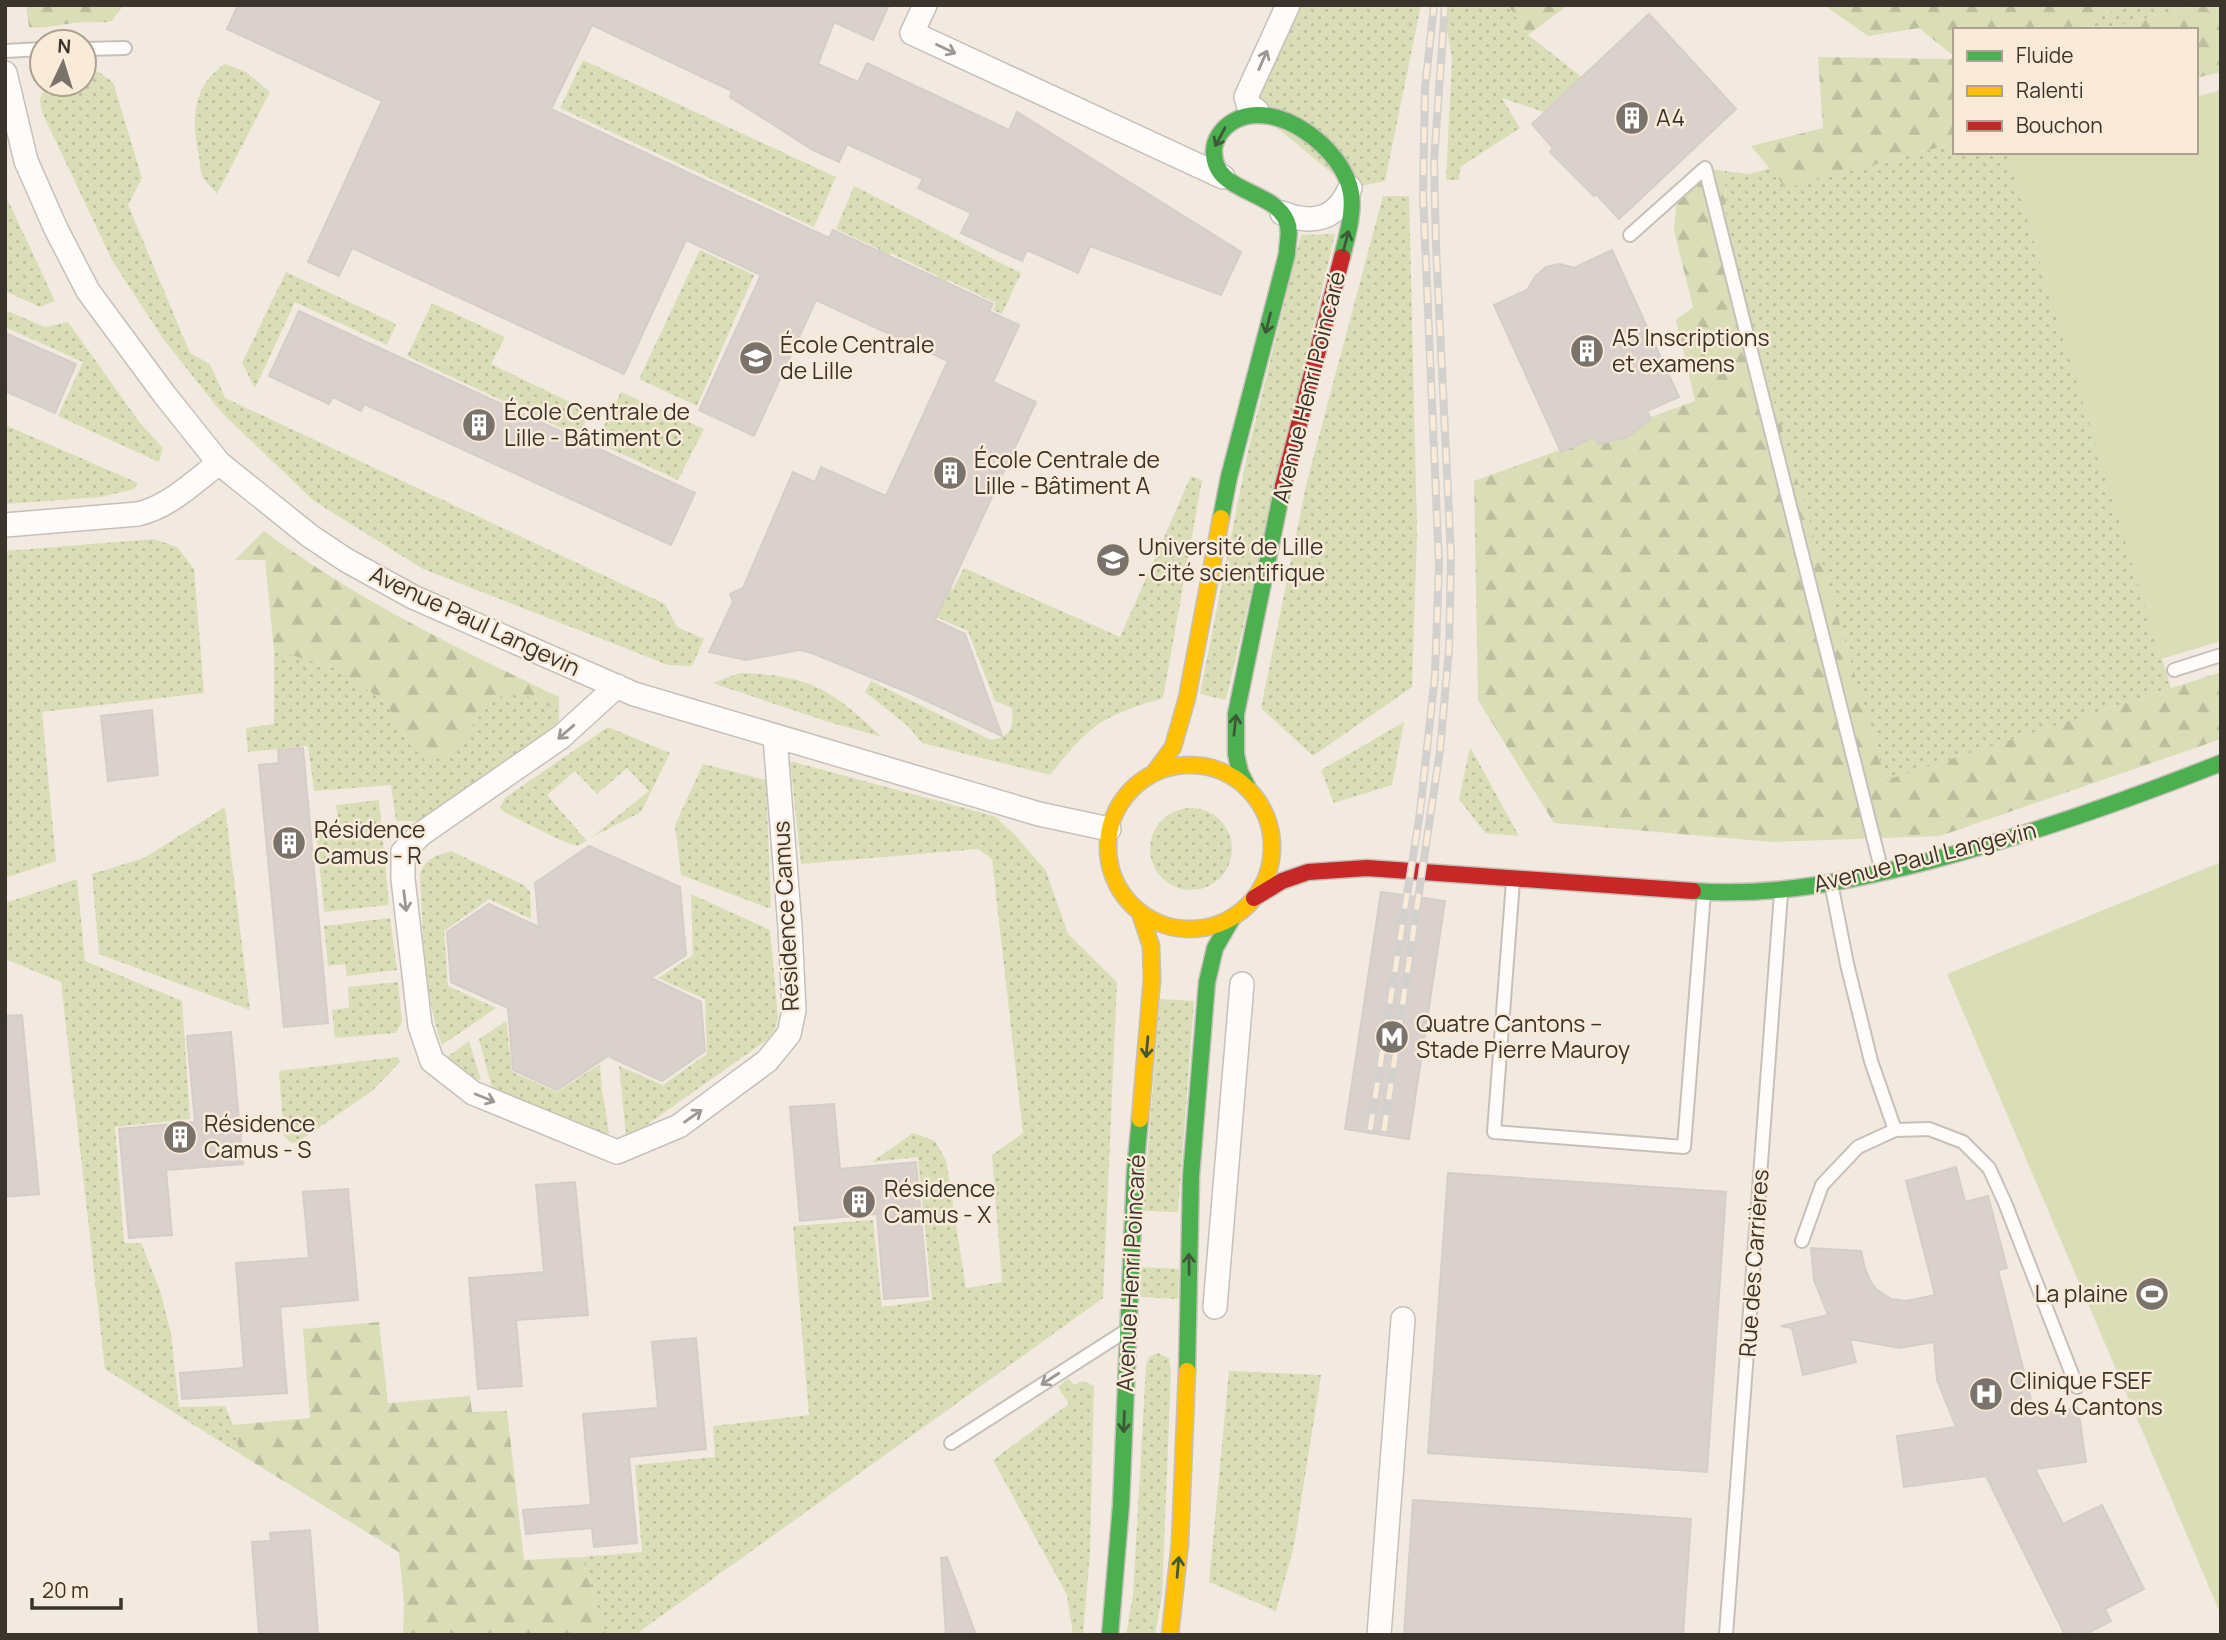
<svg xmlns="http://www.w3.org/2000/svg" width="2226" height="1640" font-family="Manrope,sans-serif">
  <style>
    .grass { fill: url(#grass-dots) }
    .forest { fill: url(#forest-firs) }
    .garden { fill: #dadeb7 }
    .building { fill: #dad1cc; stroke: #d6cdc9; stroke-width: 2 }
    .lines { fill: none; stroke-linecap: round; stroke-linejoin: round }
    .lane-casing { stroke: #c7c0b9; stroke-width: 16 }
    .street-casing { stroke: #c7c0b9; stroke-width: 26 }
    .fast-casing { stroke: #c7c0b9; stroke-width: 19 }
    .slow-casing { stroke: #c7c0b9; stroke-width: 19 }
    .jam-casing { stroke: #c7c0b9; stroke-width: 19 }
    .lane { stroke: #fdfcfa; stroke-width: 12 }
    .street { stroke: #fdfcfa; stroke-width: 23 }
    .fast { stroke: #4caf50; stroke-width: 16 }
    .slow { stroke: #ffc107; stroke-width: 16 }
    .jam { stroke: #c62828; stroke-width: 16 }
    .rail-casing { stroke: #d3d1ce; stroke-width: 8 }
    .rail { stroke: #faead8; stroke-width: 5; stroke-dasharray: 16; stroke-linecap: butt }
    .oneway { stroke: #9c9894 }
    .oneway2 { stroke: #3f5938 }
    .labels { text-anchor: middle; stroke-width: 5; stroke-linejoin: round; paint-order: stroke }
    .poi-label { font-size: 23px; fill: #3a342d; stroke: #faead8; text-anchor: start }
    .street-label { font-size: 23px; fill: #3a342d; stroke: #faead8 }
  </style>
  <defs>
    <pattern id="grass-dots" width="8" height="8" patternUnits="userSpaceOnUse" patternTransform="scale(1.75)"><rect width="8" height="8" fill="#dadeb7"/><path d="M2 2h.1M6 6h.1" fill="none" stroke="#bcbf9e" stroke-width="1.8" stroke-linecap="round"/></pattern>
    <pattern id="forest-firs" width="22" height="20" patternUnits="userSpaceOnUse" patternTransform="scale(1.75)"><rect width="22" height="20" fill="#dadeb7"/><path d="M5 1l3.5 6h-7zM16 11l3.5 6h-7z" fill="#bcbf9e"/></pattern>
  </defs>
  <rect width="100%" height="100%" fill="#f2e9e0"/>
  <path class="grass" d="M 1288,5 L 1421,5 L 1385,181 L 1350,188 L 1248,104 Z
    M 1443,5 L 1508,5 L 1528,35 L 1582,77 L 1544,112 L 1502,98 L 1520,128 L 1460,167 L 1459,180 L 1446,180 L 1452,59 Z
    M 2121,5 L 2194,5 L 2105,30 L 2079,30 Z
    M 583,60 L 836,177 L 814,227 L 560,108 Z
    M 225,64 L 246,72 L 270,92 L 217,194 C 213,189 206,183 203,177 C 200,171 200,163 199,156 C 191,120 192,86 225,64 Z
    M 84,70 L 97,71 L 113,82 L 142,178 L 128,205 L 190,353 L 210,364 L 225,398 L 665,604 L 677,627 L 704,639 L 692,666 L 668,665 L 423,569 L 314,501 L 222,413 L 164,340 L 113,262 L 42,112 L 40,99 L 46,84 L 84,84 Z
    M 1955,143 L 1955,152 L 2007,152 L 2171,688 L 1886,781 L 1726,239 L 1725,171 L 1750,174 L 1771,168 L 1787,187 Z
    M 854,186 C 911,214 965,246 1021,273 L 1002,314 L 993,310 L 996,303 L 948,280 L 944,288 L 934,284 L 938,276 L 891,253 L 886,261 L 876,256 L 879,249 L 836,229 Z
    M 5,194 L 55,301 L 40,307 L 5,291 Z
    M 1383,196 L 1409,196 L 1417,531 L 1412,687 L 1313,756 L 1261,708 L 1307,481 Z
    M 1335,234 L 1226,700 L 1200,694 L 1248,451 L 1301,235 Z
    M 700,250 L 754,275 L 697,406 L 639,379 Z
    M 286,272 L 396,324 L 387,345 L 295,302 L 255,388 L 242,363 Z
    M 432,303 L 505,337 L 491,364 L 590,412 L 578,436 L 407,356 Z
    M 5,310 L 45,327 L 68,322 L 140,423 L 163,448 L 159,462 L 58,416 L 83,362 L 5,327 Z
    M 621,392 L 704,429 L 678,480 L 596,442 Z
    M 5,425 L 138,483 L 134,489 L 101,497 L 5,504 Z
    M 1191,476 L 1202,480 L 1163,698 C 1141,705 1115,712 1096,726 C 1078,739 1064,758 1050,775 L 922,743 L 908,726 L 865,692 L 871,681 L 991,740 C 1011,737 1014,727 1012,708 L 995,701 L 968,631 L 874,590 L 858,547 L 953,589 L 964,568 L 1120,637 Z
    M 154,539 L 177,547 L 194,569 L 204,693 L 42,712 L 56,861 L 5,878 L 5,551 Z
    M 274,650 L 338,669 L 386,703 L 410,745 L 450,752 L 486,708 L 511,688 L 559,711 L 559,720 L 551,730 L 419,821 L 396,821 L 391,785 L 314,791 L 308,746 L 248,752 L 246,728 L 274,724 Z
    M 740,673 C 811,675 832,690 882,737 L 829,722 L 712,683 Z
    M 1404,722 L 1392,785 L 1334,803 L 1321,770 Z
    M 608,727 L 670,753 L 641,812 L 592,837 L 649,791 L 627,768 L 597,794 L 575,771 L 547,795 L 587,841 L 577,846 L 562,841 L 504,812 L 500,807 L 506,797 Z
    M 1470,747 L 1519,836 L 1485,833 L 1459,799 Z
    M 790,761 L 994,816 L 1014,834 L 1046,871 L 1068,934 L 1117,982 L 1103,1298 L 639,1632 L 639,1635 L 606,1635 L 582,1557 L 642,1552 L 635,1465 L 715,1457 L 713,1426 L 809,1415 L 793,1226 L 873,1220 L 882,1307 L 932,1300 L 918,1157 L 872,1162 L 913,1133 L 935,1141 L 946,1160 L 966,1288 L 1002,1282 L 992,1155 L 1023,1133 L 992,859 L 978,849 L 801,864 Z
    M 703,764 L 766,780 L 771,907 L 768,908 L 681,875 L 675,825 Z
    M 379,800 L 389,905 L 324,912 L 316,830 L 339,827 L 336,805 Z
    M 225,807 L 250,1010 L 99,954 L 92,874 L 144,858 Z
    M1150 849a41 41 0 1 1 82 0a41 41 0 1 1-82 0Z
    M 451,851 L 522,884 L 530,891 L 531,919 L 489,899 L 444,931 L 448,986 L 496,1008 L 442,1045 C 423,992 423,931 420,874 C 425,859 436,855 451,851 Z
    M 77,879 L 85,961 L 182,1001 L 190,1119 L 115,1127 L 124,1243 L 141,1243 L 160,1290 L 171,1334 L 179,1407 L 225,1406 L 233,1425 L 240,1454 L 105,1369 L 61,982 L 5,959 L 5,903 Z
    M 691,894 L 770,930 L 778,1017 L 775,1030 L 767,1040 L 631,1136 L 626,1135 L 619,1066 L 663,1085 L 707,1054 L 705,999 L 658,978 L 693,955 Z
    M 390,918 L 397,970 L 347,976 L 345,964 L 328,966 L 324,926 Z
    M 398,982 L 402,1022 L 396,1033 L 335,1038 L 332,1010 L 349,1008 L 348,987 Z
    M 1160,999 L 1194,1001 L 1178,1212 L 1143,1211 Z
    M 506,1021 L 512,1072 L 557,1092 L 600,1064 L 602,1090 L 609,1133 L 601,1137 L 492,1088 L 479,1039 Z
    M 469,1041 L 481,1080 L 467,1076 L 446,1058 Z
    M 397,1057 L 401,1061 L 372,1091 L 298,1142 L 291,1143 L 284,1136 L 279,1071 Z
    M 1141,1267 L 1179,1269 L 1178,1299 L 1140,1297 Z
    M 1158,1353 L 1169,1358 L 1171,1372 L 1162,1595 L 1155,1635 L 1126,1635 L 1133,1595 L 1146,1366 L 1149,1357 Z
    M 1229,1371 L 1321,1375 L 1294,1546 L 1276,1611 L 1209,1582 Z
    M 1068,1378 L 1074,1385 L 1083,1381 L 1094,1386 L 1090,1553 L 1083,1635 L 1073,1635 L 1067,1595 L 993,1460 L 1069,1404 L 1058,1387 Z"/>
  <path class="forest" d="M 26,5 L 123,5 L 112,21 C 99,24 87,21 73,23 C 57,25 45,29 29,27 Z
    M 1508,5 L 1568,5 L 1528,35 Z
    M 1824,5 L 2121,5 L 2079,30 L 1955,30 L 1955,57 L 1919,28 L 1868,36 Z
    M 2194,5 L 2221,5 L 2221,72 L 2196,78 L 2196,30 L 2105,30 Z
    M 1818,57 L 1955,59 L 1955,143 L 1786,188 L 1751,146 L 1823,128 Z
    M 1705,168 L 1725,171 L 1726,239 L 1886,780 L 2221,672 L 2221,739 L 1940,836 L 1773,842 L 1554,823 L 1478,700 L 1474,481 L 1695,401 L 1676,320 L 1693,307 L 1674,230 L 1678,187 Z
    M 264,531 C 355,599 457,648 559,697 L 559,711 L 511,689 L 486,708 L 450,753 L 428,763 L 410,745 L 386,703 L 338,669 L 274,650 L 265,560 L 235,560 Z
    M 379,1322 L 388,1403 L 470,1396 L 472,1412 L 507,1411 L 524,1560 L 582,1557 L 606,1635 L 403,1635 L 404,1603 L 399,1552 L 240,1454 L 233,1425 L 310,1418 L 303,1329 Z"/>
  <path class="garden" d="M 2221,90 L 2221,641 L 2161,659 L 2007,154 L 2196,152 L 2196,97 Z
    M 2221,862 L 2221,1615 L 1947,974 Z"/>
  <path class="building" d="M 238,5 L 889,5 L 873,40 L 834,22 L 818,64 L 858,82 L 867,63 L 1009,130 L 1017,112 L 1241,252 L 1221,295 L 1090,246 L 1078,273 L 1027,250 L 1022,261 L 961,233 L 971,213 L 918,188 L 923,179 L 847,144 L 839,162 L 813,150 L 730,97 L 732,91 L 592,25 L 551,109 L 829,238 L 833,230 L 993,304 L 989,311 L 1019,325 L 993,382 L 1036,402 L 935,620 L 965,634 L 1002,736 L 912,694 L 812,653 L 799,650 L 746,660 L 709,652 L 733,602 L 730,594 L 743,588 L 793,472 L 815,482 L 821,467 L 886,496 L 948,361 L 816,300 L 754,436 L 699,410 L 761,275 L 686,240 L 624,374 L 352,248 L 339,276 L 308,262 L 382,101 L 227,29 Z
    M 1649,14 L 1736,109 L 1619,219 L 1596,194 L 1594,196 L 1550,152 L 1553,148 L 1532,124 Z
    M 1612,250 L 1679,397 L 1647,411 L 1651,419 L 1627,437 L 1598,444 L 1594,437 L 1561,452 L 1494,305 L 1527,290 L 1535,277 L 1546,267 L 1560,264 L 1574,268 Z
    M 299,311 L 695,493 L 671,545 L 364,404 L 361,411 L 333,397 L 329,404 L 269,376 Z
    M 5,333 L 76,364 L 55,413 L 5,391 Z
    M 152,710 L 158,775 L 108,781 L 101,716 Z
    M 303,748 L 328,1023 L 284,1027 L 259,765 L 279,763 L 278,750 Z
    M 589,846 L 680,887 L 686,955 L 651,978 L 701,1002 L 705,1051 L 662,1081 L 608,1056 L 557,1090 L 513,1070 L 508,1008 L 451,982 L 447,932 L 489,904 L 539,927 L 535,883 Z
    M 1381,892 L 1445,901 L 1409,1139 L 1345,1129 Z
    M 22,1015 L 39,1194 L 5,1197 L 5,1016 Z
    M 231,1032 L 243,1164 L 166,1170 L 172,1235 L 129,1238 L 119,1129 L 195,1122 L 187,1036 Z
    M 834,1104 L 840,1169 L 916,1162 L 928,1296 L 884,1299 L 877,1214 L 800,1221 L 790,1107 Z
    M 1956,1167 L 1965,1202 L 1988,1196 L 2007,1268 L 1998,1270 L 2035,1415 L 2078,1408 L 2086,1462 L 2035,1469 L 2063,1524 L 2102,1505 L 2144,1589 L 2105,1609 L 2111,1621 L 2084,1635 L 2065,1635 L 1986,1476 L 1904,1487 L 1897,1436 L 1956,1427 L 1937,1380 L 1934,1342 L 1899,1348 L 1850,1339 L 1856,1362 L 1803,1375 L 1792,1328 L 1781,1326 L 1828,1315 L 1814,1280 L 1811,1248 L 1861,1251 L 1865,1269 L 1871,1282 L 1876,1289 L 1891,1299 L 1906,1301 L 1935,1295 L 1906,1181 Z
    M 1448,1173 L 1726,1192 L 1707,1472 L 1428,1453 Z
    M 575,1182 L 588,1315 L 516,1320 L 522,1386 L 478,1389 L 469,1278 L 544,1272 L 536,1185 Z
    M 348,1189 L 358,1300 L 280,1307 L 287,1393 L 182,1399 L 180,1373 L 244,1368 L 236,1263 L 309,1258 L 303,1192 Z
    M 696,1338 L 706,1449 L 629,1457 L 637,1543 L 594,1547 L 592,1528 L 526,1534 L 523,1510 L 591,1505 L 583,1414 L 658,1408 L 652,1342 Z
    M 1413,1500 L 1691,1519 L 1683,1635 L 1404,1635 Z
    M 310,1530 L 318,1635 L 259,1635 L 252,1542 L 271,1541 L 270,1533 Z
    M 947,1557 L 976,1635 L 946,1635 L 941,1558 Z"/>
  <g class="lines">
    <g class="lane-casing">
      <path id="lane" d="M 84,49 L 125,48
        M 5,51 L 42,49
        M 1630,235 L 1705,168 L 1882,872
        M 2174,670 L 2221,655
        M 1513,881 L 1494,1132 L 1684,1147 L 1704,892
        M 1895,1130 L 1929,1129 L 1963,1142 L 1989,1168 L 2005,1203 L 2077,1387
        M 1802,1241 L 1822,1185 L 1858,1147 L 1895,1130 L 1871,1061 L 1847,964 L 1831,883
        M 951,1443 L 1124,1332
        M 1726,1635 L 1781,893"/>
    </g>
    <g class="street-casing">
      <path id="street" d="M 925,5 L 912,33 L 1223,177
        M 5,73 L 26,161 L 56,229 L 88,291 L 164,394 L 219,463 L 310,536 L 346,560 L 413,597 L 634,694 L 1039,814 L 1109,829
        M 1257,111 L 1248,104 L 1246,97 L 1288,5
        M 1282,213 C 1313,225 1336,220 1350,188
        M 5,525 L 138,514 C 169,507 194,482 219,463
        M 617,686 L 561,737 L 421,834 L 403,852 L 403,879 L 420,1026 L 432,1061 L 473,1093 L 617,1152 L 679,1126 L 767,1061 L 789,1034 L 794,1010 L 790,928 L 775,737
        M 1215,1307 L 1242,984
        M 1379,1635 L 1403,1319"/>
    </g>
    <g class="fast-casing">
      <path id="fast" d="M 1221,518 L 1229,477 L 1287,254 C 1287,244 1291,231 1287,222 C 1273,188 1213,194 1214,151 C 1214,139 1223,127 1234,121 C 1276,97 1344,149 1351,193 C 1354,214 1347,236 1342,257
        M 1249,790 L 1240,772 L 1236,754 L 1236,714 L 1283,486
        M 1693,891 C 1774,897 1851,881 1929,861 C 2029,835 2125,801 2221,763
        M 1187,1371 L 1191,1176 L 1207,982 L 1215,948 L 1233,917
        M 1110,1635 L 1121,1505 L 1135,1172 L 1140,1119"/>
    </g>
    <g class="slow-casing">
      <path id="slow" d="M1108 847a82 82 0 1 1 164 0a82 82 0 1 1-164 0Z
        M 1154,773 L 1173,747 L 1187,698 L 1221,518
        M 1140,1119 L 1152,979 L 1151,946 L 1140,913
        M 1170,1635 L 1180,1543 L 1187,1371"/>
    </g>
    <g class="jam-casing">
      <path id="jam" d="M 1283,486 L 1342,257
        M 1254,898 L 1282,881 L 1308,872 L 1367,868 L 1693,891"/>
    </g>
    <use href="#lane" class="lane"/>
    <use href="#street" class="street"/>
    <use href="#fast" class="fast"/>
    <use href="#slow" class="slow"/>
    <use href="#jam" class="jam"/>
    <g class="rail-casing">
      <path id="rail" d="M 1370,1130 L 1420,812 L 1435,675 L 1439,565 L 1423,195 L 1425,88 L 1434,5
        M 1384,1131 L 1440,750 L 1449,649 L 1451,555 L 1436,247 L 1434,161 L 1445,5"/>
    </g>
    <use href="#rail" class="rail"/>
  </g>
  <defs><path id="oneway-shaft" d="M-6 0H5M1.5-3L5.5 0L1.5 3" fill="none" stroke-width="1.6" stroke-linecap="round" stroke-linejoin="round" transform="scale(1.75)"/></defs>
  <g class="oneway">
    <use href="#oneway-shaft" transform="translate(946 49) rotate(25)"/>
    <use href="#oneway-shaft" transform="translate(1263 60) rotate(-66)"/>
    <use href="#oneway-shaft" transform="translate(566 732) rotate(139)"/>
    <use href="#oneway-shaft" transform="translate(405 901) rotate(83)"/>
    <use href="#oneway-shaft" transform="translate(485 1098) rotate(22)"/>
    <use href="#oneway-shaft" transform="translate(693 1116) rotate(-35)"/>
    <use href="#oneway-shaft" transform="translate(1050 1379) rotate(147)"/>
  </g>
  <g class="oneway2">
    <use href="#oneway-shaft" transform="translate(1220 137) rotate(118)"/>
    <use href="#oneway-shaft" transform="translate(1346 241) rotate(-75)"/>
    <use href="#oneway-shaft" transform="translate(1268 323) rotate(104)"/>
    <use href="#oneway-shaft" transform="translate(1235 725) rotate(-84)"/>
    <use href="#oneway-shaft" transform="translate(1147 1047) rotate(95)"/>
    <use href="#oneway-shaft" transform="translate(1189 1264) rotate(-91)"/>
    <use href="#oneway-shaft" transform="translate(1124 1422) rotate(92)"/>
    <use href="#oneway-shaft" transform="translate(1178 1567) rotate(-85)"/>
  </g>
  <defs>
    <g id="building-disc" transform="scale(1.75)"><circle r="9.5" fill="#7a736c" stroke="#faead8"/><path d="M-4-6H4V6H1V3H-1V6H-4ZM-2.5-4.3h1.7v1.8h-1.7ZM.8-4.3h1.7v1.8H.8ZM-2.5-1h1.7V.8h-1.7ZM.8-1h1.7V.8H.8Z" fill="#fff"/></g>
    <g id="university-disc" transform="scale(1.75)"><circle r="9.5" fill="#7a736c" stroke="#faead8"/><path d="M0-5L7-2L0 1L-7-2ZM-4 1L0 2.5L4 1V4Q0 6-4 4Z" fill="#fff"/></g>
    <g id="metro-disc" transform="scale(1.75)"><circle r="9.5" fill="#7a736c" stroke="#faead8"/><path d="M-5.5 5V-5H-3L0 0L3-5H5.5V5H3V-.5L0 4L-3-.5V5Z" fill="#fff"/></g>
    <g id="stadium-disc" transform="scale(1.75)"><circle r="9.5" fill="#7a736c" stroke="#faead8"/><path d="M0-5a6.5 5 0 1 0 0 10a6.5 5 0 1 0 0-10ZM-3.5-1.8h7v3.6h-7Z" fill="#fff"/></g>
    <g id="hospital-disc" transform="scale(1.75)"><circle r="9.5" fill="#7a736c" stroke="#faead8"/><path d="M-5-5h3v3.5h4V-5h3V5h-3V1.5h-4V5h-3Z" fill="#fff"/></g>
  </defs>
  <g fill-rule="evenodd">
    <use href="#building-disc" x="1632" y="118"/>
    <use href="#building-disc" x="1587" y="351"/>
    <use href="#university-disc" x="756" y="358"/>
    <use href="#building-disc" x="479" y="425"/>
    <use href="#building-disc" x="950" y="473"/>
    <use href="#university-disc" x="1113" y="560"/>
    <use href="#building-disc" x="289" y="843"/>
    <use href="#metro-disc" x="1392" y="1037"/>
    <use href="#building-disc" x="180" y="1137"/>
    <use href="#building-disc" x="859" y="1202"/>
    <use href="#stadium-disc" x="2152" y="1294"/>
    <use href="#hospital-disc" x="1986" y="1394"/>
  </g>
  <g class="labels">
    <g class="poi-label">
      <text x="1656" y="126">A4</text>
      <text x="1612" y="346">A5 Inscriptions<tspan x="1612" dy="26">et examens</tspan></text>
      <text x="780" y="353">École Centrale<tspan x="780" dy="26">de Lille</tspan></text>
      <text x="504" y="420">École Centrale de<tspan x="504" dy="26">Lille - Bâtiment C</tspan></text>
      <text x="974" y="468">École Centrale de<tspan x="974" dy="26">Lille - Bâtiment A</tspan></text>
      <text x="1138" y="555">Université de Lille<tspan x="1138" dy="26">‐ Cité scientifique</tspan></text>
      <text x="314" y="838">Résidence<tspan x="314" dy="26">Camus - R</tspan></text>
      <text x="1416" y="1032">Quatre Cantons –<tspan x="1416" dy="26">Stade Pierre Mauroy</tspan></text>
      <text x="204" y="1132">Résidence<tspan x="204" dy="26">Camus - S</tspan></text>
      <text x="884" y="1197">Résidence<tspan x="884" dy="26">Camus - X</tspan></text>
      <text x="2128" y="1302" text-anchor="end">La plaine</text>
      <text x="2010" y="1389">Clinique FSEF<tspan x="2010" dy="26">des 4 Cantons</tspan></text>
    </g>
    <g class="street-label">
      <text transform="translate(1309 387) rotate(-76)" y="8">Avenue Henri Poincaré</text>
      <text transform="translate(475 621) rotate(25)" y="8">Avenue Paul Langevin</text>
      <text transform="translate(1925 857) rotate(-14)" y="8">Avenue Paul Langevin</text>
      <text transform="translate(786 916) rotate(-93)" y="8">Résidence Camus</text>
      <text transform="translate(1754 1263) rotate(-86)" y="8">Rue des Carrières</text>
      <text transform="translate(1131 1273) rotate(-87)" y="8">Avenue Henri Poincaré</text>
    </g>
  </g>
  <rect width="2226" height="1640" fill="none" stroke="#3a342d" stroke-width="14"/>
  <rect x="1953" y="28" width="245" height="126" fill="#faead8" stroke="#ada194" stroke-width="2"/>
  <rect x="1967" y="51" width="35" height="10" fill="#4caf50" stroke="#ada194" stroke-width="2"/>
  <text x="2016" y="63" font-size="21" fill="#3a342d">Fluide</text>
  <rect x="1967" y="86" width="35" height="10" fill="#ffc107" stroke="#ada194" stroke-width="2"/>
  <text x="2016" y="98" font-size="21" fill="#3a342d">Ralenti</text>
  <rect x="1967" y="121" width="35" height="10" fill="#c62828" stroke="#ada194" stroke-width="2"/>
  <text x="2016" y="133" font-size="21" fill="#3a342d">Bouchon</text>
  <g transform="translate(63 63) rotate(4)"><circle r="33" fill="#faead8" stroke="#ada194" stroke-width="2"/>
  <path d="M0-5L12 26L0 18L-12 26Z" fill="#7a736c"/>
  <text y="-10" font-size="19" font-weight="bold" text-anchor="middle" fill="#3a342d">N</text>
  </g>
  <path d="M32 1598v10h89v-10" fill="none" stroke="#3a342d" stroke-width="3.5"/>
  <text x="42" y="1598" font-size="21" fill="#3a342d" stroke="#faead8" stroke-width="5" paint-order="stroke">20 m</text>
</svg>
